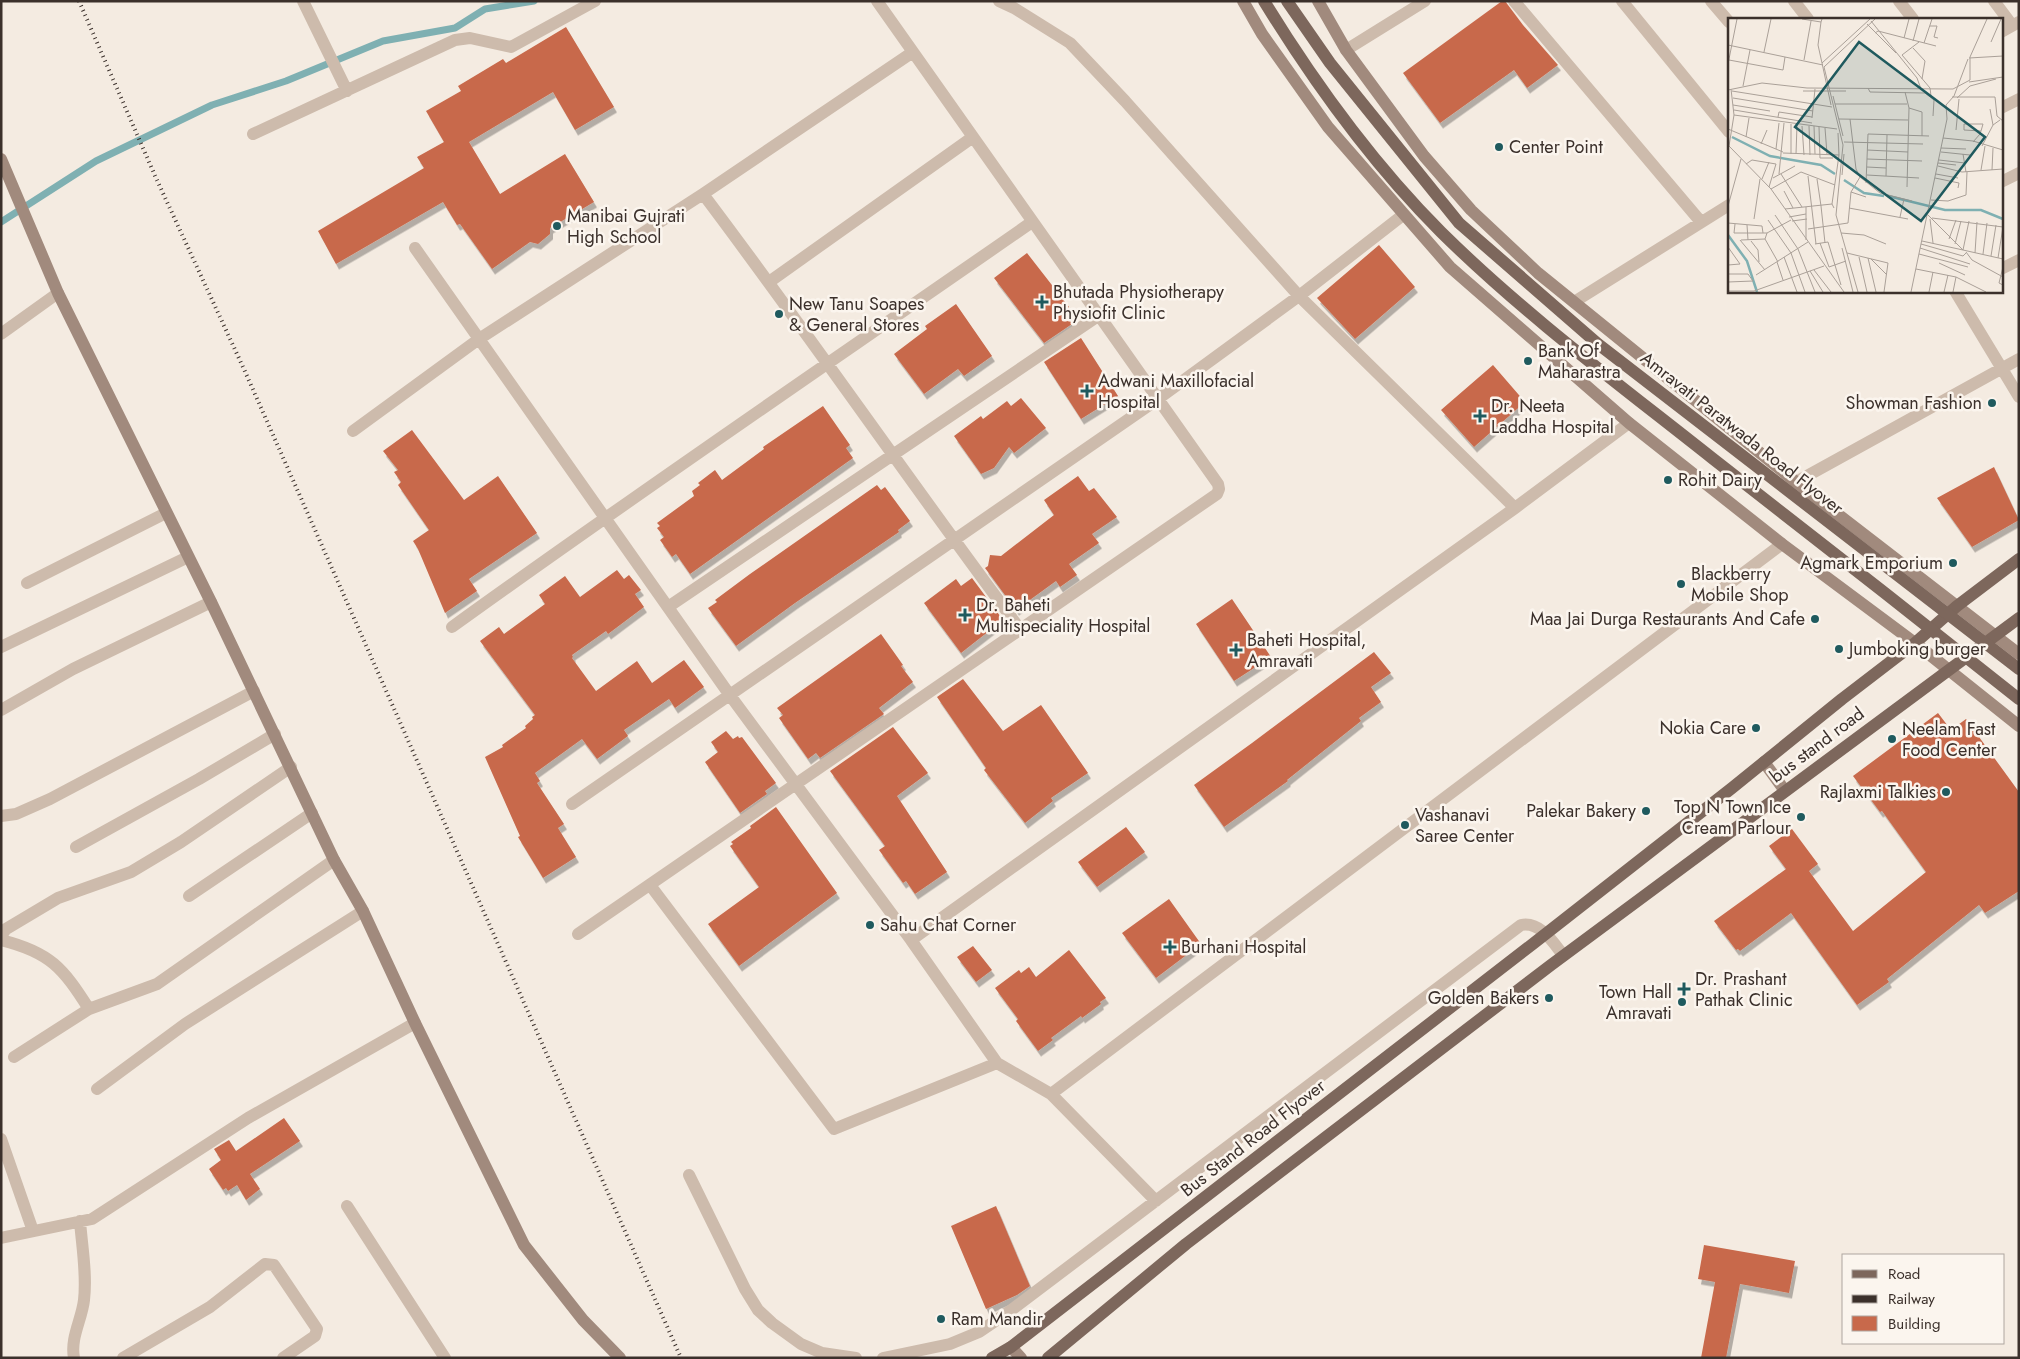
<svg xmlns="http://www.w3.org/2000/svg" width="2020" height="1359" font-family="Jost,sans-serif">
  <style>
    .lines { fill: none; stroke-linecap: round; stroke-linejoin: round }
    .stream { stroke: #7fb0b2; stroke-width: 7 }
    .building { fill: #c8694b; filter: url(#shadow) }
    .street { stroke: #cdbbac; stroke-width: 12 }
    .secondary { stroke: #a18a7d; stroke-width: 12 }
    .primary { stroke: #7d675c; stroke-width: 12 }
    .rail { stroke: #3b302b; stroke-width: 4; stroke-dasharray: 1 4; stroke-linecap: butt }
    .primary-bridge { stroke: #7d675c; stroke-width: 12 }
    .poi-dot { fill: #1f5a5e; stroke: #fbf5ee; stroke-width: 2 }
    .labels { text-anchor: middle; stroke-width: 5; stroke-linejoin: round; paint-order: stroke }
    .poi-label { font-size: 18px; fill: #3b302b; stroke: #fbf5ee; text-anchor: start }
    .street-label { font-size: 18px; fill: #3b302b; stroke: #fbf5ee }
    .inset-river { fill: none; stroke: #7fb0b2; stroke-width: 2.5 }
    .inset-road { fill: none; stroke: #aaa098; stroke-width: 1 }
    .view { fill: #1f5a5e; fill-opacity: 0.15; stroke: #1f5a5e; stroke-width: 2.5 }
    .inset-edge { fill: none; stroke: #3b302b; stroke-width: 2.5 }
  </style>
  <defs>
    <filter id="shadow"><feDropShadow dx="3" dy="5.5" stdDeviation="0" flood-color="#0004"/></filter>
  </defs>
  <rect width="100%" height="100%" fill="#f4ebe1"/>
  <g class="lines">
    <path class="stream" d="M 1,222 L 96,161 L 212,105 L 286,81 L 383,41 L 455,28 L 485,9 L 534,1"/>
  </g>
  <path class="building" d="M 1502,1 L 1505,1 L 1523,25 L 1558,65 L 1527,88 L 1514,70 L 1440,123 L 1403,73 Z
    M 566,27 L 614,107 L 575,130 L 553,92 L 469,142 L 500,194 L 565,154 L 594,202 L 550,228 L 550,234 L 538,244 L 530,242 L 492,269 L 460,224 L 457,225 L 443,202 L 336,264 L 318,231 L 424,168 L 417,157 L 444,142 L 426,111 L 461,91 L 458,86 L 503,59 L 506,63 Z
    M 1379,245 L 1415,287 L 1355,339 L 1317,298 Z
    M 1027,253 L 1069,307 L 1064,311 L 1072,324 L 1044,343 L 994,278 Z
    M 956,304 L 992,356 L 964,376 L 958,369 L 924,394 L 894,354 L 927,329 L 925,326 Z
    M 1081,338 L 1118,396 L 1081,419 L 1044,362 Z
    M 1493,365 L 1525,402 L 1474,447 L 1441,410 Z
    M 1021,398 L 1046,428 L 1014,453 L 1009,447 L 994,468 L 981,474 L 954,436 L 981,416 L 983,419 L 1007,401 L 1011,406 Z
    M 823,406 L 850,445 L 846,448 L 853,458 L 690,574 L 676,554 L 672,557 L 660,540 L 664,537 L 657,528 L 660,526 L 657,523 L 694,496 L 692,491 L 700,485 L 698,483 L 715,470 L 722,480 L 764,449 L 763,447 Z
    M 412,430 L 464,500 L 498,476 L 537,533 L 469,579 L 477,591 L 445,613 L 418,549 L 413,541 L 429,530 L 398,485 L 401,482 L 394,472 L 398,470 L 383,451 Z
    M 1994,467 L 2019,520 L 1972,547 L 1937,498 Z
    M 1078,476 L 1089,491 L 1094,488 L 1117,517 L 1092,534 L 1099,543 L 1069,564 L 1077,575 L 1060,587 L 1056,581 L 1016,610 L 985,568 L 988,566 L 990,555 L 1001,556 L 1054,515 L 1044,500 Z
    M 877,485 L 881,490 L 885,487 L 910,521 L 898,530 L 899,532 L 795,603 L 736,646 L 708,608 L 717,602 L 715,600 L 750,574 Z
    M 617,570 L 624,579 L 629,575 L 641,590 L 635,594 L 644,607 L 608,634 L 606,631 L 572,655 L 573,657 L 572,658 L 596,691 L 637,661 L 652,683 L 684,660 L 704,687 L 675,708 L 669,699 L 624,730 L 628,736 L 597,759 L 582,739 L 535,773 L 540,781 L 537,783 L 564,824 L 558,828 L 576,857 L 543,878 L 518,837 L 520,836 L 485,757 L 503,747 L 502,745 L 526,728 L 525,726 L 533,719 L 532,717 L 535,715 L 480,641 L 499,627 L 504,634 L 545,604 L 539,595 L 565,576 L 580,597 Z
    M 972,578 L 1003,620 L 961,653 L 924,603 L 956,579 L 961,586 Z
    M 1232,599 L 1271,657 L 1234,681 L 1196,624 Z
    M 881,634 L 903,665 L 901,666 L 913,682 L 879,708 L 884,714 L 820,758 L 816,753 L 808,759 L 779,718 L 783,715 L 777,708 Z
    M 1374,652 L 1391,673 L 1371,687 L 1381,702 L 1359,718 L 1361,721 L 1287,780 L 1288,781 L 1224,827 L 1194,785 L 1252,743 Z
    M 963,679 L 1003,731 L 1041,705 L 1088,773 L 1051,798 L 1053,801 L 1025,823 L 984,770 L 986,768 L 937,697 Z
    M 1938,713 L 1951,730 L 1966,719 L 2019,792 L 2019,891 L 1985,913 L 1979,905 L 1887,979 L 1889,982 L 1857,1005 L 1791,913 L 1740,951 L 1738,949 L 1736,950 L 1714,921 L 1786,869 L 1769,846 L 1792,829 L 1818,864 L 1809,871 L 1853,931 L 1926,872 L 1882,811 L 1880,812 L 1853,776 Z
    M 893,727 L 928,773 L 897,796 L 947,872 L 915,894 L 906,881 L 903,883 L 879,850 L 885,846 L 830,771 Z
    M 726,731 L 733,739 L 738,736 L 739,738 L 742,737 L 776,783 L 765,791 L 767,794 L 740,813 L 705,762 L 718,752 L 711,742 Z
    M 776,807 L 837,893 L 739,966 L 708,924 L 759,887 L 730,846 L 733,844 L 731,842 L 751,828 L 750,826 Z
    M 1126,827 L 1145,852 L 1097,887 L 1078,862 Z
    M 1169,899 L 1201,944 L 1156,978 L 1122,933 Z
    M 973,946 L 992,970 L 976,982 L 957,957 Z
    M 1069,950 L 1106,998 L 1100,1002 L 1101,1004 L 1082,1018 L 1081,1016 L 1051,1038 L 1053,1040 L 1038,1051 L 1016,1021 L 1018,1019 L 995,988 L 1019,970 L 1021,973 L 1029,967 L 1036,977 Z
    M 284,1118 L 300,1141 L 250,1174 L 260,1189 L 246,1200 L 237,1185 L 228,1191 L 226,1188 L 223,1190 L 209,1169 L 221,1160 L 214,1149 L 229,1140 L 236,1151 Z
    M 996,1206 L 1030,1286 L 1017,1295 L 986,1309 L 951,1226 Z
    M 1704,1245 L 1795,1261 L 1789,1293 L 1740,1284 L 1726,1358 L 1701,1358 L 1715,1282 L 1698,1279 Z"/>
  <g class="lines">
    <path class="street" d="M 303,1 L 347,91
      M 999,1 L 1014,8 L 1070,43 L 1125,101 L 1299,296 L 1515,508
      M 1514,1 L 1701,222
      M 1622,1 L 1729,132
      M 1711,1 L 1729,22
      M 1794,1 L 1808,19
      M 1899,1 L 1913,19
      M 1994,1 L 2012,25
      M 2001,32 L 2019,22
      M 1346,50 L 1425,1
      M 2001,108 L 2019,99
      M 253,134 L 455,40 L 470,38 L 511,47 L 595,1
      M 2001,182 L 2019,173
      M 703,194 C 811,337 912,485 1020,629
      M 415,248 L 729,694 L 911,940 L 997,1063 L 1051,1094 L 1156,1201
      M 2001,269 L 2019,260
      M 769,282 L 973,137
      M 1955,291 L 2019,397
      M 1574,302 L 1729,205
      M 1,334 L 58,293
      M 353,431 L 479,339 L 703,194 L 913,52
      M 1796,482 L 2019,359
      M 27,583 L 166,513
      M 668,607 L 1098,316
      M 452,627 C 643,489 838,357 1032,222
      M 1,647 L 188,557
      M 1,710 L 73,669 L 211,602
      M 572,804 L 1158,399 L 1299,296 L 1403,215
      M 1,816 L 16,814 L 50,799 L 254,691
      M 76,847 L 199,779 L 275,734
      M 650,885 L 834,1129 L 997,1063
      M 189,896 L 312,813
      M 578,934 L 1217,494 L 1219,489 L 1218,484 L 877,1
      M 1,936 L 6,929 L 58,898 L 131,872 L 181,842 L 291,767
      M 1,940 C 50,952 63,968 89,1009
      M 911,940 L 1515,508 L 1629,423
      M 14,1057 L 89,1009 L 157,984 L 334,860
      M 97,1089 L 185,1024 L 363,911
      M 1051,1094 L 1782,544
      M 1,1139 L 33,1231
      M 689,1175 L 745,1289 L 758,1310 L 772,1323 L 801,1344 L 822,1353 L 856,1358
      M 347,1206 L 445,1358
      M 1,1238 L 92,1219 L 248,1118 L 415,1023
      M 74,1358 C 70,1338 82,1319 84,1300 C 87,1274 82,1247 80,1221
      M 123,1358 L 210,1307 L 265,1264 L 274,1265 L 317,1329 L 315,1336 L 283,1358
      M 883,1358 L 950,1344 L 979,1332 L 1010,1311 L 1521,925 C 1540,921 1553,942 1563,955"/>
    <path class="secondary" d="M 1243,1 L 1262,34 L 1328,127 L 1450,267 L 1629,423 L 1782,544 L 1915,643 L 2019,726
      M 1318,1 L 1346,50 L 1424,156 L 1471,210 L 1538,273 L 1796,482 L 2019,654
      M 1,159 L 58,293 L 211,602 L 334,860 L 363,911 L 415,1023 L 524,1245 L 583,1320 L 620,1358
      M 1764,762 L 1785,791
      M 1011,1347 L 1021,1358"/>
    <path class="primary" d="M 992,1358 L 1011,1347 L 1534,943 L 1732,788 L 1842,699 L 1915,643 L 1957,606 L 2019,559
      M 1048,1358 L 1186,1244 L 1551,965 L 2019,618"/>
    <path class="rail" d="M 79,1 L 156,178 L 243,367 L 681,1358"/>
    <path class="primary-bridge" d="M 1264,1 C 1315,84 1372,163 1441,232 C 1525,315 1620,385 1712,458 C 1815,538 1917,618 2019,699
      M 1287,1 L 1330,63 L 1459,223 L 1598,344 L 2019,669"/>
  </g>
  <g class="poi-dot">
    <circle cx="1499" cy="147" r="5"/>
    <circle cx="557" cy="226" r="5"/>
    <path d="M1039.5 294.5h5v5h5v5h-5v5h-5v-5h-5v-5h5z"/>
    <circle cx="779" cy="314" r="5"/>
    <circle cx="1528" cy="361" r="5"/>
    <path d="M1084.5 383.5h5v5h5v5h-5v5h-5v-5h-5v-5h5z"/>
    <circle cx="1992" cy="403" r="5"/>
    <path d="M1477.5 408.5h5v5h5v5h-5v5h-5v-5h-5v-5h5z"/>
    <circle cx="1668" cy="480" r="5"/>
    <circle cx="1953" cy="563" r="5"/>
    <circle cx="1681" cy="584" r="5"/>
    <path d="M962.5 607.5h5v5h5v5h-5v5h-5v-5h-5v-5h5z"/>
    <circle cx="1815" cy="619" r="5"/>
    <circle cx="1839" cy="649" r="5"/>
    <path d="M1233.5 642.5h5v5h5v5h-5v5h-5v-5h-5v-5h5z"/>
    <circle cx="1756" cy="728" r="5"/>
    <circle cx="1892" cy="739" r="5"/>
    <circle cx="1946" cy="792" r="5"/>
    <circle cx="1646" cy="811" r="5"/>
    <circle cx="1801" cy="817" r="5"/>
    <circle cx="1405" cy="825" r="5"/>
    <circle cx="870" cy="925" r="5"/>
    <path d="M1167.5 939.5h5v5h5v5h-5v5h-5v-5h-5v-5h5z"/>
    <path d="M1681.5 981.5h5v5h5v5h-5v5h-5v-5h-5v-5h5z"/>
    <circle cx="1549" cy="998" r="5"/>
    <circle cx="1682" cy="1002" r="5"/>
    <circle cx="941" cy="1319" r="5"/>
  </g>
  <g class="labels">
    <g class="poi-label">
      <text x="1509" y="153">Center Point</text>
      <text x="567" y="222">Manibai Gujrati<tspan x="567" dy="21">High School</tspan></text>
      <text x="1053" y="298">Bhutada Physiotherapy<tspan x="1053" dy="21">Physiofit Clinic</tspan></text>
      <text x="789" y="310">New Tanu Soapes<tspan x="789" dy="21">&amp; General Stores</tspan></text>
      <text x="1538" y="357">Bank Of<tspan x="1538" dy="21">Maharastra</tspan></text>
      <text x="1098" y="387">Adwani Maxillofacial<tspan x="1098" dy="21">Hospital</tspan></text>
      <text x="1982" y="409" text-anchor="end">Showman Fashion</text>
      <text x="1491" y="412">Dr. Neeta<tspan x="1491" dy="21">Laddha Hospital</tspan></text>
      <text x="1678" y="486">Rohit Dairy</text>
      <text x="1943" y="569" text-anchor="end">Agmark Emporium</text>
      <text x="1691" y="580">Blackberry<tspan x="1691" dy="21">Mobile Shop</tspan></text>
      <text x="976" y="611">Dr. Baheti<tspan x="976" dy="21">Multispeciality Hospital</tspan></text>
      <text x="1805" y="625" text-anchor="end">Maa Jai Durga Restaurants And Cafe</text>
      <text x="1247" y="646">Baheti Hospital,<tspan x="1247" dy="21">Amravati</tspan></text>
      <text x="1849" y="655">Jumboking burger</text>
      <text x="1746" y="734" text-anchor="end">Nokia Care</text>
      <text x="1902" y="735">Neelam Fast<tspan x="1902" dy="21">Food Center</tspan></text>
      <text x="1936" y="798" text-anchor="end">Rajlaxmi Talkies</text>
      <text x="1791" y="813" text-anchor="end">Top N Town Ice<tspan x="1791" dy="21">Cream Parlour</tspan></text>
      <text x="1636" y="817" text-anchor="end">Palekar Bakery</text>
      <text x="1415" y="821">Vashanavi<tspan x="1415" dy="21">Saree Center</tspan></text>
      <text x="880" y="931">Sahu Chat Corner</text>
      <text x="1181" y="953">Burhani Hospital</text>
      <text x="1695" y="985">Dr. Prashant<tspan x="1695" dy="21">Pathak Clinic</tspan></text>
      <text x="1672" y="998" text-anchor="end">Town Hall<tspan x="1672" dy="21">Amravati</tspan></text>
      <text x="1539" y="1004" text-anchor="end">Golden Bakers</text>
      <text x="951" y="1325">Ram Mandir</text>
    </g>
    <g class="street-label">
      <text transform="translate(1742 433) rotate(38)" y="6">Amravati Paratwada Road Flyover</text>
      <text transform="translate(1817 745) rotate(-37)" y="6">bus stand road</text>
      <text transform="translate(1253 1138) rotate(-38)" y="6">Bus Stand Road Flyover</text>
    </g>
  </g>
  <g transform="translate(1728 18)">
    <rect width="275" height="275" fill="#f4ebe1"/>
    <path class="inset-river" d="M 4,119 L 42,138 L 93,147 L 107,156M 116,162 L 136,175 L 156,178M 160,178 L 217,192 L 253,192 L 275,201M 0,217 L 19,243 L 29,274"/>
    <path class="inset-road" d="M 74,1 L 93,4 L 94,1M 143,3 L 189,60 L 193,71M 93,4 L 90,27 L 94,45M 139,6 L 168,35M 202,8 L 209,8 L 206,19 L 210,20M 147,15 L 150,13 L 208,28M 176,20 L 181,1M 185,23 L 191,1M 191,24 L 174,37 L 202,70 L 203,78M 263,24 L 273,1M 196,25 L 204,1M 0,27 L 95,47M 185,30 L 197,43 L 194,61M 36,34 L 43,1M 241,40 L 275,38M 1,42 L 55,52 L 57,39M 76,42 L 83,3M 0,46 L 9,1M 241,64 L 275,59M 15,68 L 22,32M 140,70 L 142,74 L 197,75 L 206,82 L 205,98M 3,71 L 6,97 L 1,128 L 43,171 L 116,274M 0,72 L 34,65 L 79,70 L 225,71 L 242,62 L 242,39 L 259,1M 4,73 L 104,89M 75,73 L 118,73M 177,74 L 181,90 L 179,169M 105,78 L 115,118M 224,79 L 267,79 L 269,98 L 275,103M 5,80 L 85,93M 229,80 L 242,68 L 268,61M 107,86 L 179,86M 5,87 L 42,93M 103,87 L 94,45 L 142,1M 181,90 L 194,94 L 194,118M 262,91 L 265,107M 6,92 L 84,105M 6,97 L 109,111M 50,99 L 51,94 L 84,99M 84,100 L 87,71M 111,101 L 180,102M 122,101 L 128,151 L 132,159 L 152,175 L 184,183M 74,108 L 76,137M 81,108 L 82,137M 86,108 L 87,136M 91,109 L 92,140 L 105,140M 97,110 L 99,136M 0,111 L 55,134M 228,112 L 231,81M 18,119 L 21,100M 215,120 L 245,123 L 275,132M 116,124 L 195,126M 245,124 L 252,116 L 253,113 L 255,106 L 236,106 L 236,112 L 253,113M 33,126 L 39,112M 254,128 L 265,107 L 272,102M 213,130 L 238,131M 48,131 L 51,105M 139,132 L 180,134M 213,134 L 242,137M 55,135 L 111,137M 63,136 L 63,106M 68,136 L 69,107M 235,136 L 238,154M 139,141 L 194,143M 211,142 L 237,145M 210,145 L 228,147M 18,146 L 24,142 L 48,146 L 41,169M 210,148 L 234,154 L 275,151M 139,149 L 158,150M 253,152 L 257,128M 264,152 L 265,130M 51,156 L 56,105M 53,156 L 74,189M 208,156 L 230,160M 114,157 L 116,136M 139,157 L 191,160M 80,158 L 88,226M 158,158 L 159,117M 45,160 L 67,148M 207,160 L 231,165 L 230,170M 34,161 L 41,144M 89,161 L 93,188M 138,165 L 140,116 L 201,118M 43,171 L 73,154 L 107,167M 56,173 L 65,190M 123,174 L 138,179M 203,182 L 220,183 L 238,177 L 239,154M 0,188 L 13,141M 93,188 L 97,225M 78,189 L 78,222M 106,190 L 104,186 L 111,137 L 110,115M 121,190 L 180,201M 57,191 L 104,186M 47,197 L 70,231 L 87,274M 200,197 L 235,232 L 275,241M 61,199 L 78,196M 172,199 L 176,181M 204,200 L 275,209M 26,201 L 32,161M 202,201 L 205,225M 40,202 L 63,235 L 77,274M 64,203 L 79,201M 0,205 L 34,208 L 35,215M 7,206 L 6,215 L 39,215 L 63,202M 19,207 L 20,222M 80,211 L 120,205 L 123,174 L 132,159M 113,215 L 136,217 L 158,226M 37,221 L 50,244M 221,221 L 228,202M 12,222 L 37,252M 13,222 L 37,221 L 39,215M 23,223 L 30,232 L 31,244M 194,223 L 235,232 L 241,203M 92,225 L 101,249M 87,226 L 100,224 L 113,267M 193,226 L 235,238 L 238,235M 227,226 L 233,203M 0,229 L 12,246 L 0,247M 114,230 L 125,274M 192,230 L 242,246M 238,234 L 244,242 L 275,259M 119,235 L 160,245 L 156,274M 247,235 L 249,204M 191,236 L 240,249M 255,236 L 259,205M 263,238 L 268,207M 56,239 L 69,274M 131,239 L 139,274M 140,240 L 148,274M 270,240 L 275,209M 143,241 L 159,257M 49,244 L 55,262M 211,245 L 237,257M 101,249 L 118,243M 275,249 L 271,265 L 275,267M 188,251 L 228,259 L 258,274M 86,252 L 103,274M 82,253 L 95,274M 0,256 L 20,256 L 25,263 L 0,264M 28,257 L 80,224M 0,273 L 26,273 L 96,248M 130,274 L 108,197 L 115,127 L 96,49 L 147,1M 183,274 L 219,101 L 218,87 L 226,78 L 240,41M 201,274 L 205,254M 216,274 L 220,257M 225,274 L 228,259"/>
    <path class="view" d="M 131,24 L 257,119 L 193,203 L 67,109 Z"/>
    <rect width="275" height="275" class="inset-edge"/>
  </g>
  <rect width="2020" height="1359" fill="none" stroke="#3b302b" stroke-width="5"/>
  <rect x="1842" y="1254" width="162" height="90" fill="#fbf5ee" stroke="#aea6a0"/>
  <rect x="1852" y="1270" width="25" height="8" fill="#7d675c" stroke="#aea6a0"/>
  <text x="1888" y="1279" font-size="15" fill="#3b302b">Road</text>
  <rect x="1852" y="1295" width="25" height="8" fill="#3b302b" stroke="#aea6a0"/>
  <text x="1888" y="1304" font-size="15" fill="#3b302b">Railway</text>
  <rect x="1852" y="1316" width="25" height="15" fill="#c8694b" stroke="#aea6a0"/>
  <text x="1888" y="1329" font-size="15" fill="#3b302b">Building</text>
</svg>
